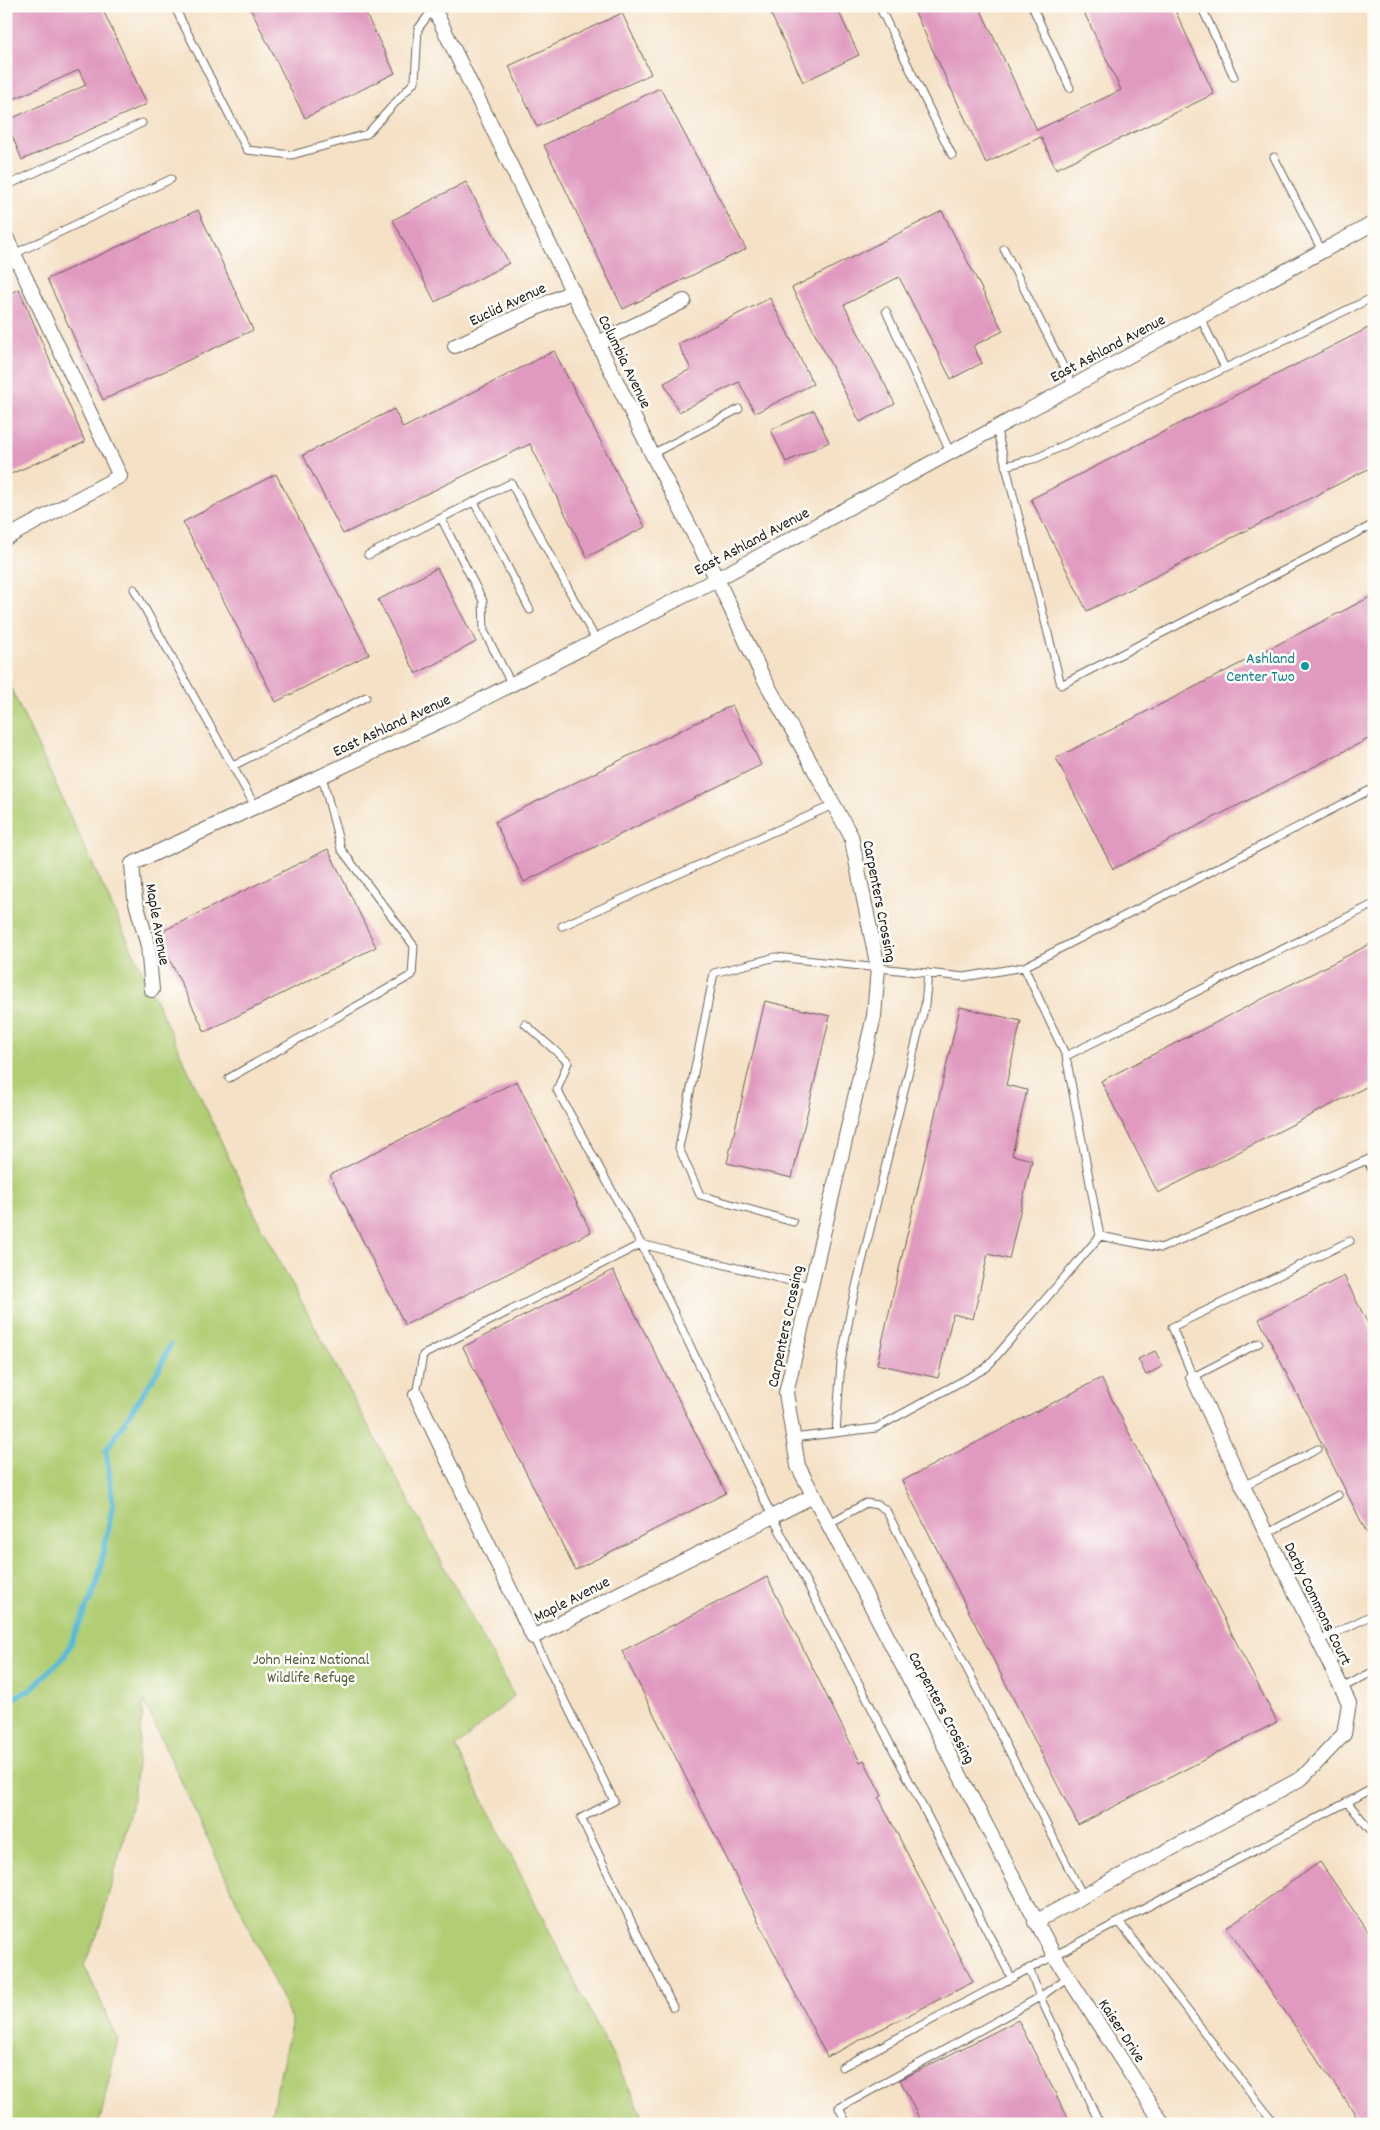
<svg xmlns="http://www.w3.org/2000/svg" width="1380" height="2130" font-family="Dekko,sans-serif">
  <style>
    .green { fill: #b1ce75; stroke: #667548 }
    .lines { fill: none; stroke-linecap: round; stroke-linejoin: round }
    .stream { stroke: #59bad7; stroke-width: 5.5 }
    .building { fill: #e099bf }
    .service-casing { stroke: #686158; stroke-width: 9 }
    .minor-casing { stroke: #686158; stroke-width: 16 }
    .service { stroke: #fff; stroke-width: 7 }
    .minor { stroke: #fff; stroke-width: 14 }
    .culture-dot { fill: #0f9aa8; stroke: #fdfcf7; stroke-width: 2 }
    .labels { text-anchor: middle; stroke-width: 5; stroke-linejoin: round; paint-order: stroke }
    .street-label { font-size: 16px; fill: #1c1c1c; stroke: #fdfcf7 }
    .culture-label { font-size: 16px; fill: #0d838f; stroke: #fdfcf7; text-anchor: end }
    .park-label { font-size: 16px; fill: #505a3b; stroke: #fdfcf7 }
  </style>
  <rect width="100%" height="100%" fill="#fdfcf7"/>
  <filter id="ink" filterUnits="userSpaceOnUse"><feTurbulence type="fractalNoise" baseFrequency=".02" numOctaves="2"/><feDisplacementMap in="SourceGraphic" scale="10" xChannelSelector="R" yChannelSelector="G"/><feConvolveMatrix kernelMatrix="1 2 1 2 8 2 1 2 1" color-interpolation-filters="sRGB"/></filter>
  <filter id="wash" filterUnits="userSpaceOnUse"><feTurbulence type="fractalNoise" baseFrequency=".0096" numOctaves="4" result="noise"/><feDisplacementMap in="SourceGraphic" scale="20" xChannelSelector="R" yChannelSelector="G"/><feGaussianBlur stdDeviation="1.12" result="paint"/><feColorMatrix in="noise" values="0 0 0 0 0 0 0 0 0 0 0 0 0 0 0 0 0 1.4 0 .05"/><feComposite in="paint" operator="in"/></filter>
  <g filter="url(#wash)">
    <rect width="100%" height="100%" fill="#f5e1c6"/>
    <path class="green" d="M 6,678 L 261,1227 L 514,1696 L 456,1747 L 647,2124 L 269,2124 L 292,2021 L 144,1701 L 132,1807 L 99,1930 L 84,1965 L 118,2039 L 99,2124 L 6,2124 Z"/>
    <g class="lines">
      <path class="stream" d="M 6,1701 L 30,1690 L 65,1656 L 97,1584 L 113,1504 L 106,1450 L 158,1371 L 170,1345"/>
    </g>
    <g id="blocks">
      <path class="building" d="M 6,6 L 101,6 L 147,104 L 22,160 L 6,121 L 86,85 L 79,70 L 14,99 L 6,82 Z
        M 249,6 L 362,6 L 395,73 L 305,118 Z
        M 767,6 L 836,6 L 859,55 L 803,82 Z
        M 912,6 L 979,6 L 1037,130 L 1121,90 L 1081,6 L 1173,6 L 1214,94 L 1056,169 L 1041,137 L 986,163 Z
        M 622,13 L 651,74 L 537,127 L 509,66 Z
        M 660,88 L 746,249 L 623,309 L 544,145 Z
        M 466,182 L 509,263 L 435,302 L 393,220 Z
        M 198,210 L 253,330 L 103,400 L 47,279 Z
        M 942,211 L 1003,331 L 973,346 L 982,363 L 951,379 L 899,277 L 844,305 L 895,404 L 860,422 L 792,288 Z
        M 19,289 L 85,442 L 6,476 L 6,295 Z
        M 770,298 L 813,384 L 755,413 L 739,382 L 679,412 L 664,383 L 691,369 L 678,344 Z
        M 1374,325 L 1374,466 L 1087,611 L 1031,499 Z
        M 554,351 L 645,527 L 587,557 L 530,444 L 343,534 L 303,455 L 394,409 L 403,428 Z
        M 814,410 L 829,442 L 786,462 L 771,430 Z
        M 276,474 L 369,654 L 276,702 L 183,522 Z
        M 437,568 L 476,642 L 416,674 L 378,600 Z
        M 1374,595 L 1374,736 L 1113,869 L 1056,758 Z
        M 732,705 L 761,765 L 524,882 L 495,822 Z
        M 328,849 L 376,947 L 205,1032 L 157,934 Z
        M 1374,942 L 1374,1083 L 1158,1193 L 1101,1081 Z
        M 765,1001 L 830,1016 L 792,1178 L 727,1163 Z
        M 960,1007 L 1021,1021 L 1006,1085 L 1027,1090 L 1012,1155 L 1032,1160 L 1009,1259 L 988,1254 L 973,1319 L 953,1314 L 938,1378 L 877,1364 Z
        M 517,1081 L 591,1232 L 405,1325 L 330,1175 Z
        M 613,1270 L 726,1493 L 575,1570 L 463,1347 Z
        M 1344,1276 L 1374,1336 L 1374,1547 L 1259,1319 Z
        M 1155,1351 L 1163,1366 L 1146,1375 L 1138,1359 Z
        M 1101,1378 L 1277,1722 L 1078,1825 L 902,1481 Z
        M 767,1577 L 860,1762 L 864,1760 L 882,1796 L 879,1798 L 973,1982 L 827,2057 L 622,1651 Z
        M 1320,1862 L 1374,1940 L 1374,2124 L 1362,2124 L 1227,1927 Z
        M 1018,2020 L 1071,2124 L 922,2124 L 900,2080 Z"/>
    </g>
  </g>
  <g filter="url(#ink)">
    <use href="#blocks" fill-opacity="0" stroke="#686158" stroke-width="1"/>
    <g class="lines">
      <g class="service-casing">
        <path id="service" d="M 174,6 L 247,150 L 292,155 L 367,134 L 415,81 L 418,29 L 433,9
          M 879,6 L 952,155
          M 1032,6 L 1070,88
          M 1201,6 L 1234,77
          M 6,100 L 10,98
          M 1274,157 L 1322,251
          M 6,186 L 142,123
          M 1004,249 L 1073,386
          M 14,254 L 171,179
          M 886,311 L 950,452
          M 1200,317 L 1225,368
          M 996,427 L 1061,685 L 1374,524
          M 652,454 L 739,409
          M 1005,466 L 1037,458 L 1374,297
          M 474,502 L 530,610
          M 441,518 L 483,601 L 484,631 L 511,683
          M 368,555 L 511,483 L 596,640
          M 134,589 L 256,808
          M 233,766 L 366,697
          M 562,926 L 833,805
          M 1024,967 L 1374,788
          M 525,1024 L 568,1062 L 557,1090 L 641,1244 L 810,1286
          M 1066,1056 L 1374,904
          M 229,1078 L 412,975 L 414,946 L 341,849 L 322,776
          M 1367,1160 L 1374,1174
          M 793,1222 L 700,1195 L 679,1148 L 714,973 L 776,957 L 964,977 L 1024,967 L 1066,1056 L 1100,1236
          M 1259,1343 L 1193,1377 L 1172,1327 L 1350,1241
          M 416,1395 L 423,1355 L 641,1244 L 772,1516 L 1011,1977
          M 836,1433 L 841,1362 L 852,1303 L 925,1005 L 928,973
          M 793,1438 L 876,1428 L 986,1368 L 1100,1236 L 1161,1248 L 1367,1160 L 1374,1156
          M 1243,1486 L 1318,1449
          M 828,1524 L 866,1503 L 878,1505 L 886,1510 L 1083,1896
          M 1266,1534 L 1338,1495
          M 533,1637 L 614,1801 L 581,1818 L 673,2007
          M 1319,1641 L 1374,1614
          M 1342,1688 L 1374,1671
          M 1347,1802 L 1374,1834
          M 1120,1923 L 1275,2124
          M 1029,1968 L 1040,1997 L 1100,2124
          M 842,2067 L 1374,1788
          M 847,2124 L 839,2108 L 1040,1997 L 1068,1977"/>
      </g>
      <g class="minor-casing">
        <path id="minor" d="M 440,6 L 434,9 L 652,454 L 717,579 L 762,675 L 851,836 L 878,968 L 874,1016 L 786,1393 L 798,1466 L 1054,1955 L 1163,2124
          M 6,237 L 120,476 L 6,538
          M 598,343 L 684,301
          M 455,346 L 573,291
          M 152,990 L 148,946 L 135,899 L 132,864 L 442,720 L 717,579 L 1374,223
          M 416,1395 L 533,1637 L 813,1496
          M 1035,1922 L 1302,1778 L 1344,1734 L 1349,1703 L 1243,1486 L 1193,1377"/>
      </g>
      <use href="#service" class="service"/>
      <use href="#minor" class="minor"/>
    </g>
  </g>
  <circle class="culture-dot" cx="1305" cy="666" r="5"/>
  <g class="labels">
    <g class="street-label">
      <text transform="translate(507 303) rotate(-25)" y="6">Euclid Avenue</text>
      <text transform="translate(1107 347) rotate(-28)" y="6">East Ashland Avenue</text>
      <text transform="translate(626 361) rotate(64)" y="6">Columbia Avenue</text>
      <text transform="translate(751 540) rotate(-28)" y="6">East Ashland Avenue</text>
      <text transform="translate(391 724) rotate(-25)" y="6">East Ashland Avenue</text>
      <text transform="translate(881 901) rotate(79)" y="6">Carpenters Crossing</text>
      <text transform="translate(159 924) rotate(80)" y="6">Maple Avenue</text>
      <text transform="translate(784 1326) rotate(-78)" y="6">Carpenters Crossing</text>
      <text transform="translate(571 1598) rotate(-27)" y="6">Maple Avenue</text>
      <text transform="translate(1319 1603) rotate(64)" y="6">Darby Commons Court</text>
      <text transform="translate(943 1707) rotate(62)" y="6">Carpenters Crossing</text>
      <text transform="translate(1123 2030) rotate(57)" y="6">Kaiser Drive</text>
    </g>
    <g class="culture-label">
      <text x="1295" y="663">Ashland<tspan x="1295" dy="18">Center Two</tspan></text>
    </g>
    <g class="park-label">
      <text x="311" y="1664">John Heinz National<tspan x="311" dy="18">Wildlife Refuge</tspan></text>
    </g>
  </g>
  <rect width="1380" height="2130" fill="none" stroke="#fdfcf7" stroke-width="25"/>
</svg>
